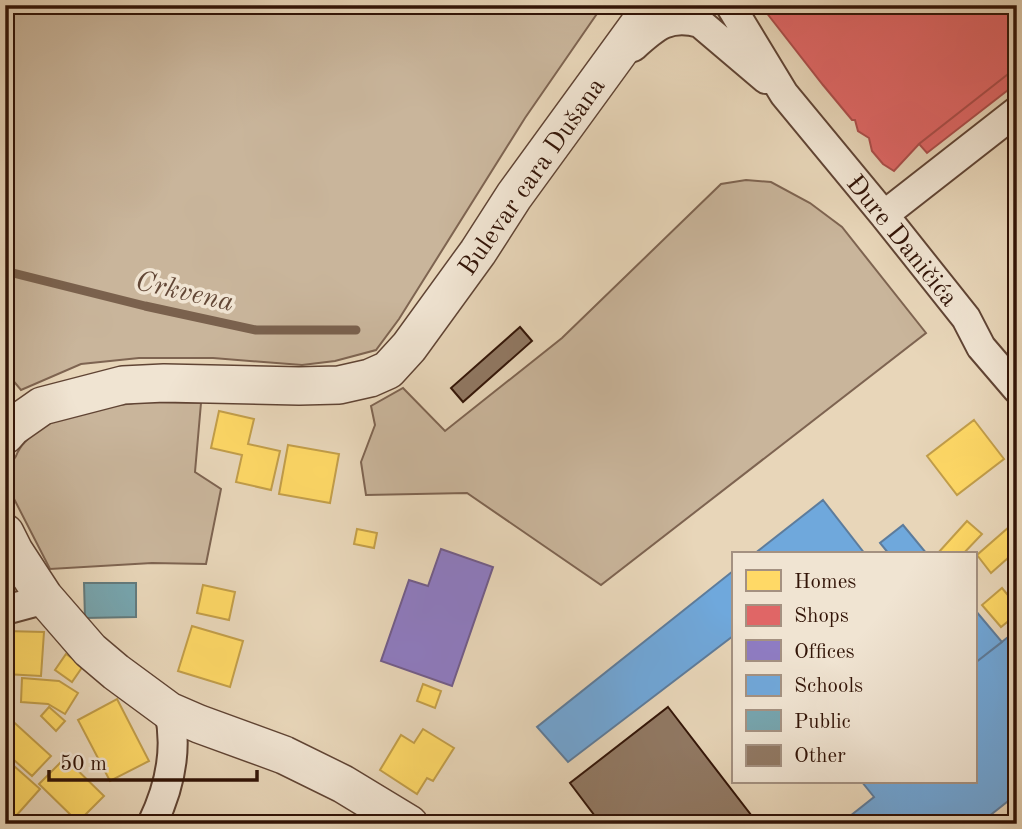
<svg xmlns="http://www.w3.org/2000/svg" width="1022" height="829" font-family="'Old Standard TT',serif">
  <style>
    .green { fill: #c9b59b; stroke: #7e6451; stroke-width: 2 }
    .homes { fill: #ffd966; stroke: #c29e4a; stroke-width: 2 }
    .shops { fill: #e06666; stroke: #ac4d4a; stroke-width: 2 }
    .offices { fill: #8e7cc3; stroke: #725d8b; stroke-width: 2 }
    .schools { fill: #6fa8dc; stroke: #5d7c9c; stroke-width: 2 }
    .public { fill: #76a5af; stroke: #627a7d; stroke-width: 2 }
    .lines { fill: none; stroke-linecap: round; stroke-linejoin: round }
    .stream { stroke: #7a614d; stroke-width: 9 }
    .building { fill: #917964; stroke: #321407; stroke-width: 2 }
    .minor-casing { stroke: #604434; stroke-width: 32 }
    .tertiary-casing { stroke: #604434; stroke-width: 40 }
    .minor { stroke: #f0e4d2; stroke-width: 28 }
    .tertiary { stroke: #f0e4d2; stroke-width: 37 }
    .labels { text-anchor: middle; stroke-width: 7; stroke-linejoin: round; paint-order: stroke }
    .street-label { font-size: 26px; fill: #321407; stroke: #f0e4d2 }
    .water-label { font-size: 28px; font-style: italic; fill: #624736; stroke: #f0e4d2 }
  </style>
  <rect width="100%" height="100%" fill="#e8d6b9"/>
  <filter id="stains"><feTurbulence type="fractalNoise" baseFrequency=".00286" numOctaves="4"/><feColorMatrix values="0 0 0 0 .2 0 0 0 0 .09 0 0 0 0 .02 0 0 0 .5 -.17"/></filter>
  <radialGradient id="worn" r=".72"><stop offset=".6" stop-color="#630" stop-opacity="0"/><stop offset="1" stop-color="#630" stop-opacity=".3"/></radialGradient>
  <path class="green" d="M 5,5 L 603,5 L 525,118 L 399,319 L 376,350 L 335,361 L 302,365 L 213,358 L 139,358 L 81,364 L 21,390 L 5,371 Z
    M 746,180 L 771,182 L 810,203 L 842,227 L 926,333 L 601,585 L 467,493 L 366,495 L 361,462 L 375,425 L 371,406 L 403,388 L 445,431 L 562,338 L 721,184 Z
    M 141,402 L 201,403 L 195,472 L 221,489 L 206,564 L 152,563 L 50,569 L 10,491 C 4,474 7,470 16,456 C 18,451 21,446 25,442 C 54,411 101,408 141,402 Z"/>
  <path class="homes" d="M 219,411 L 254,419 L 248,444 L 280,451 L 271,490 L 236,482 L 242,455 L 211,448 Z
    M 974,420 L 1004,459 L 957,495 L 927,456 Z
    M 288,445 L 339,454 L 330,503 L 279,494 Z
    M 1017,520 L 1017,550 L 991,573 L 977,555 Z
    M 967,521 L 982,534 L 963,554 L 939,554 L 938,553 Z
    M 357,529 L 377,533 L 374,548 L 354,544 Z
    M 203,585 L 235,592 L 229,620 L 197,613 Z
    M 1002,588 L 1017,606 L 1017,614 L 1001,627 L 982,605 Z
    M 192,626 L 243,641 L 230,687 L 178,671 Z
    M 5,631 L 44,632 L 41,676 L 5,674 Z
    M 66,654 L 83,666 L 72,682 L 55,670 Z
    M 22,678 L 59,681 L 78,693 L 65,714 L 48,704 L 21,702 Z
    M 423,684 L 441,691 L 435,708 L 417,701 Z
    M 117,699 L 149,761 L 110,781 L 78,720 Z
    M 49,707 L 65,721 L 56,731 L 41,716 Z
    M 7,716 L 51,756 L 32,776 L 5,752 L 5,718 Z
    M 423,729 L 454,748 L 433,781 L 427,778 L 417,794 L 380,770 L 401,735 L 414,743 Z
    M 5,758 L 40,789 L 15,817 L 5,808 Z
    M 65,758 L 104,796 L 78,822 L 39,784 Z"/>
  <path class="shops" d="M 764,5 L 1017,5 L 1017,67 L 919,144 L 894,171 L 883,164 L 872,151 L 869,138 L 858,131 L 855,120 L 852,120 L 823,85 L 762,7 Z
    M 1017,67 L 1017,83 L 927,153 L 919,144 Z"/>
  <path class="offices" d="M 441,549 L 493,567 L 452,686 L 381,661 L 409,580 L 428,586 Z"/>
  <path class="schools" d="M 823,500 L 865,554 L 754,554 Z
    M 903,525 L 927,554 L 889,554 L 880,543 Z
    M 733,571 L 733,636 L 568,762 L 537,727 Z
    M 975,610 L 1002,642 L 975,663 Z
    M 1017,630 L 1017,794 L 983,821 L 985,824 L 840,824 L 874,797 L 862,782 L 975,782 L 975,663 Z"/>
  <path class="public" d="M 84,583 L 136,583 L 136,617 L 85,618 Z"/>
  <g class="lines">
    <path class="stream" d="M 5,271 L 145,306 L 256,330 L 356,330"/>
  </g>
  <path class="building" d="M 520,327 L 532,341 L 463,402 L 451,388 Z
    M 668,707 L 758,824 L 601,824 L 570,783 Z"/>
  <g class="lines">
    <g class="minor-casing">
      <path id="minor" d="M 730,5 L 784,94 L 884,215 L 966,318 L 981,347 L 1017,389
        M 633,47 C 655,27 669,14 700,23 L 766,79
        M 884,215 L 1017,111
        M 5,610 L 31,603 L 44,597
        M 152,824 C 169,789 178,749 169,711"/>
    </g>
    <g class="tertiary-casing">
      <path id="tertiary" d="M 5,435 L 12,427 L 42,406 L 123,385 L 164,383 L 299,386 L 339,385 L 370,378 L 388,370 L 409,347 L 478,252 L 514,196 L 653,5
        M 5,533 L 14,551 L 44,597 L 90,650 L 116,672 L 169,711 L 199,724 L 284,755 L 343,784 L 409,824"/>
    </g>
    <use href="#minor" class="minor"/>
    <use href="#tertiary" class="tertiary"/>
  </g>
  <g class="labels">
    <g class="street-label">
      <text transform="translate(531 176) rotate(-55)" y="9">Bulevar cara Dušana</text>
      <text transform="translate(903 240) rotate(51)" y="9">Đure Daničića</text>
    </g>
    <g class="water-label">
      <text transform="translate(185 290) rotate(13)" y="10">Crkvena</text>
    </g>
  </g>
  <rect width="1022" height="829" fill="none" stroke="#e8d6b9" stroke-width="28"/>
  <rect x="7" y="7" width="1008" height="815" fill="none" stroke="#321407" stroke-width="3.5"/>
  <rect x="14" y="14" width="994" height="801" fill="none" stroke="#321407" stroke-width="2"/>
  <rect x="732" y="552" width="245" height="231" fill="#f0e4d2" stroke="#a49181" stroke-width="2"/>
  <rect x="746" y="570" width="35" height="21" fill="#ffd966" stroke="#a49181" stroke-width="2"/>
  <text x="794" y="588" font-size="21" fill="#321407">Homes</text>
  <rect x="746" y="605" width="35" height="21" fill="#e06666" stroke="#a49181" stroke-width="2"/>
  <text x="794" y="622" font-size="21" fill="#321407">Shops</text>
  <rect x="746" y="640" width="35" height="21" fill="#8e7cc3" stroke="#a49181" stroke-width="2"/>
  <text x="794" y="658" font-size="21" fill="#321407">Offices</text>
  <rect x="746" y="675" width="35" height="21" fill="#6fa8dc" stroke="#a49181" stroke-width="2"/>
  <text x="794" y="692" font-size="21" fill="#321407">Schools</text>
  <rect x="746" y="710" width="35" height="21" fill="#76a5af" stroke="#a49181" stroke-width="2"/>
  <text x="794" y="728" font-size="21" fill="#321407">Public</text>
  <rect x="746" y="745" width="35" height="21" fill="#917964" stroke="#a49181" stroke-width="2"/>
  <text x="794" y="762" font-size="21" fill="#321407">Other</text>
  <path d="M49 770v10h208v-10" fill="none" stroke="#321407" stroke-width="3.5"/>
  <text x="60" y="770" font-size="21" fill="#321407" stroke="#f0e4d2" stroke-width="5" paint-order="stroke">50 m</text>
  <rect width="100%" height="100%" filter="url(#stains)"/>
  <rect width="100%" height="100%" fill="url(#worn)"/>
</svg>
